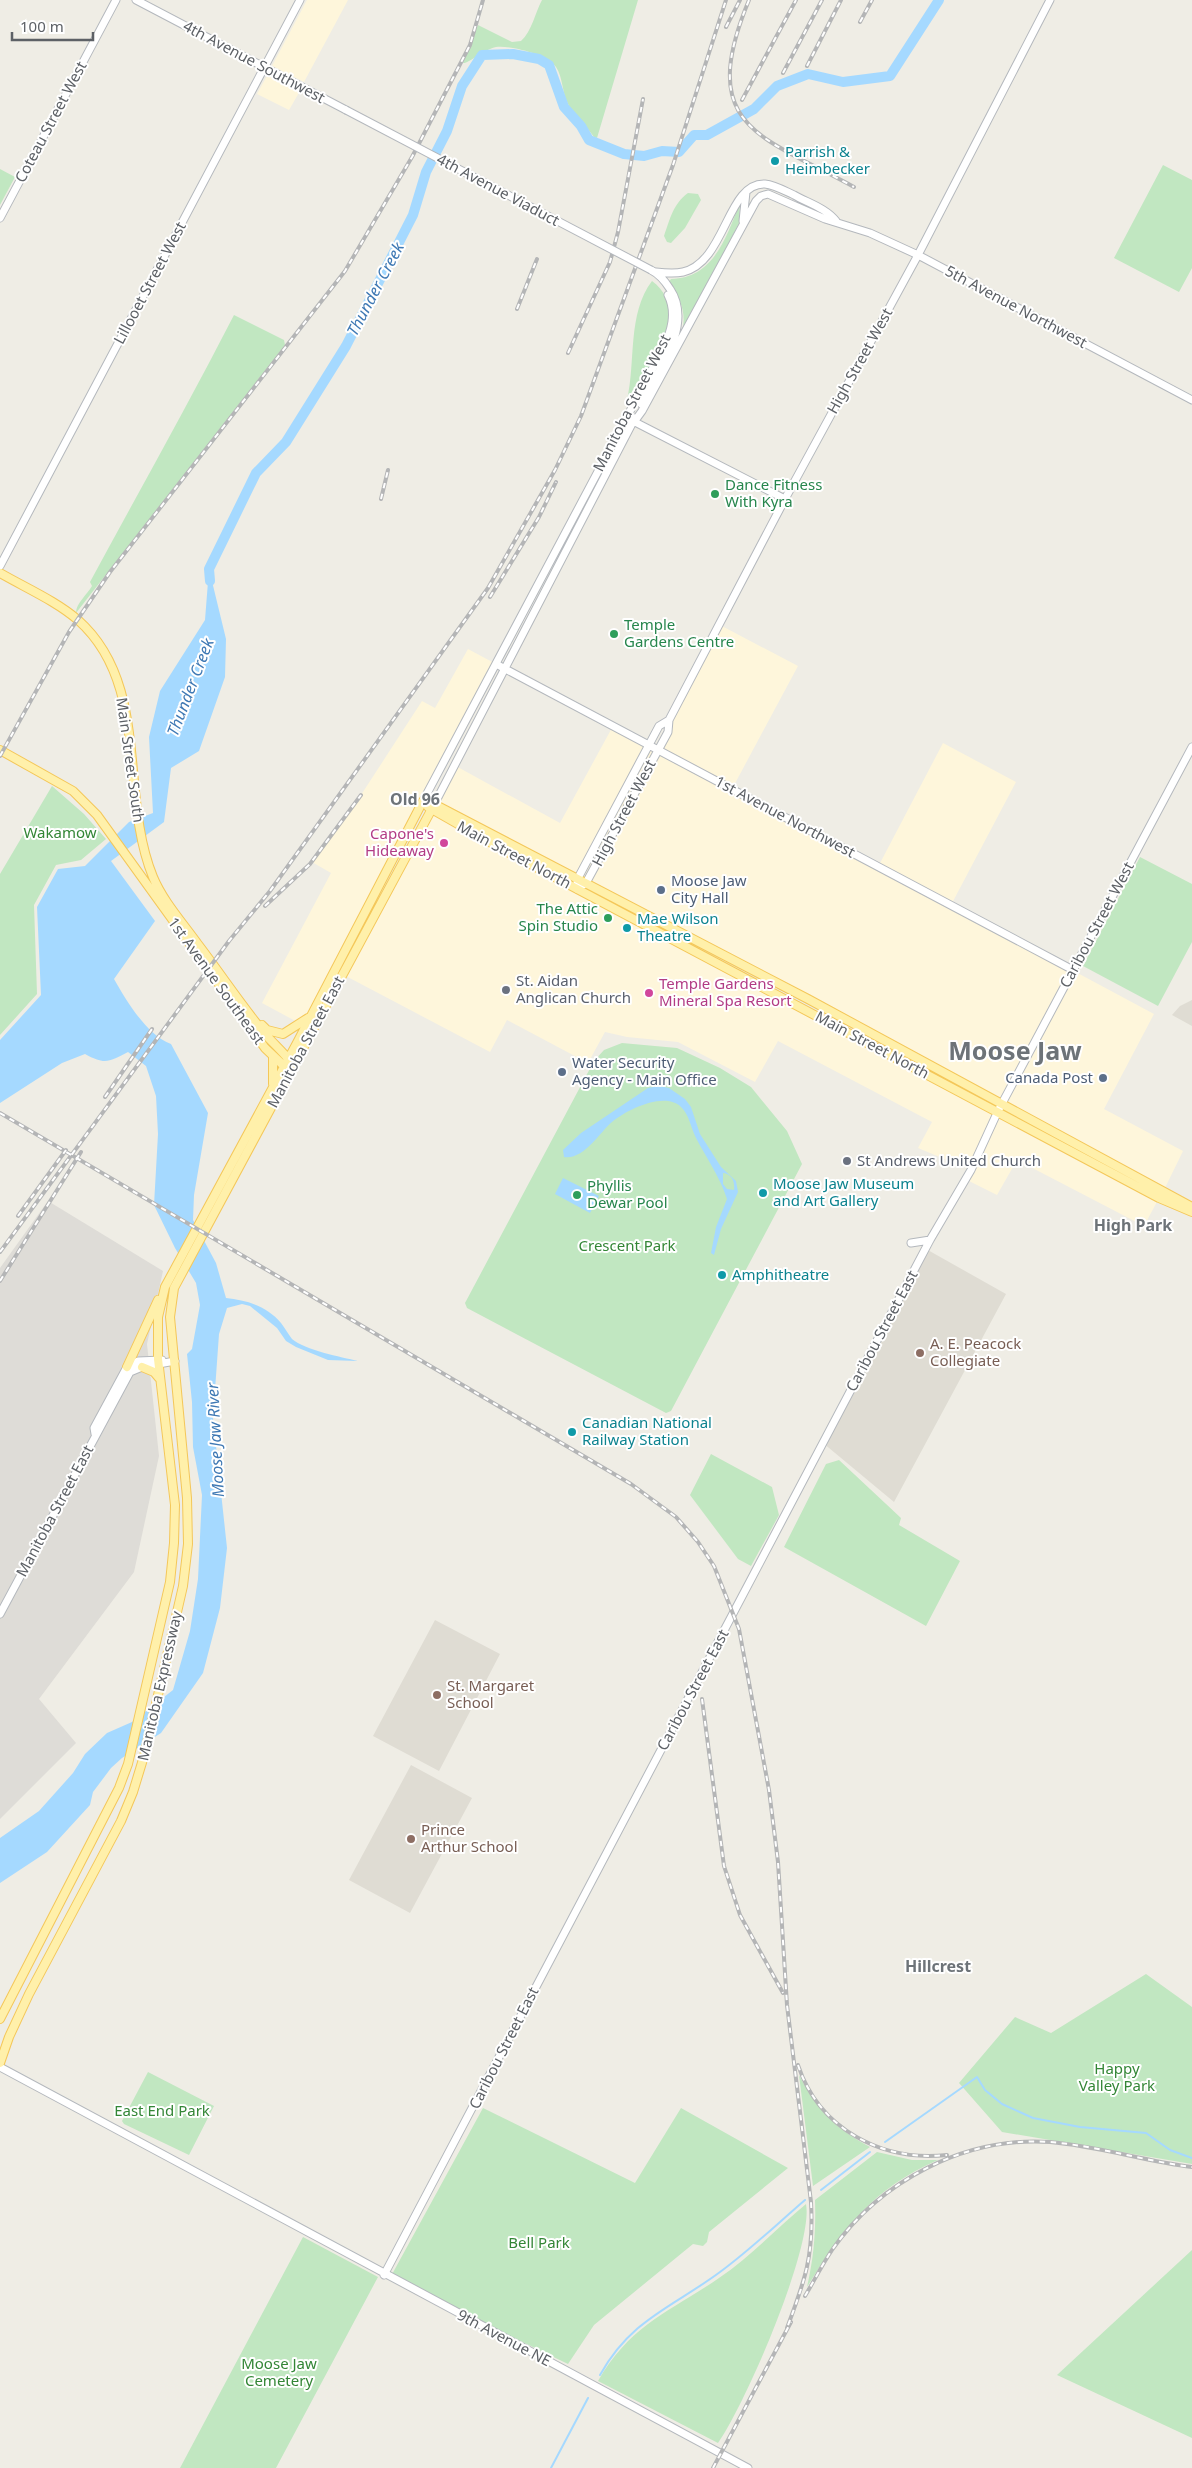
<svg xmlns="http://www.w3.org/2000/svg" width="1192" height="2468" font-family="'Noto Sans',sans-serif">
  <style>
    .commercial { fill: #fef6db }
    .industrial { fill: #dedcd7 }
    .education { fill: #dfdcd3 }
    .green { fill: #c1e7c1 }
    .water { fill: #a5d9ff; fill-rule: evenodd }
    .lines { fill: none; stroke-linecap: round; stroke-linejoin: round }
    .stream { stroke: #a5d9ff; stroke-width: 2 }
    .river { stroke: #a5d9ff; stroke-width: 10 }
    .secondary-casing { stroke: #b4b8bd; stroke-width: 9 }
    .primary-casing { stroke: #f4c759; stroke-width: 10 }
    .secondary { stroke: #fff; stroke-width: 7 }
    .primary { stroke: #fff0aa; stroke-width: 8 }
    .rail-casing { stroke: #b4b5b6; stroke-width: 4 }
    .rail { stroke: #fff; stroke-width: 2; stroke-dasharray: 5.5; stroke-linecap: butt }
    .secondary-bridge-casing { stroke: #b4b8bd; stroke-width: 9; stroke-linecap: butt }
    .secondary-bridge { stroke: #fff; stroke-width: 7 }
    .culture-dot { fill: #0f9aa8; stroke: #fff; stroke-width: 2 }
    .leisure-dot { fill: #2e9e5b; stroke: #fff; stroke-width: 2 }
    .hotel-dot { fill: #d1479c; stroke: #fff; stroke-width: 2 }
    .service-dot { fill: #5c6f8a; stroke: #fff; stroke-width: 2 }
    .worship-dot { fill: #6b7280; stroke: #fff; stroke-width: 2 }
    .education-dot { fill: #8d6e63; stroke: #fff; stroke-width: 2 }
    .labels { text-anchor: middle; stroke-width: 4; stroke-linejoin: round; paint-order: stroke }
    .street-label { font-size: 15px; fill: #5d6166; stroke: #fff }
    .culture-label { font-size: 15px; fill: #0d838f; stroke: #fff; text-anchor: start }
    .leisure-label { font-size: 15px; fill: #27864d; stroke: #fff; text-anchor: start }
    .park-label { font-size: 15px; fill: #338636; stroke: #fff }
    .hotel-label { font-size: 15px; fill: #b23c85; stroke: #fff; text-anchor: end }
    .service-label { font-size: 15px; fill: #4e5e75; stroke: #fff; text-anchor: start }
    .worship-label { font-size: 15px; fill: #5b616d; stroke: #fff; text-anchor: start }
    .education-label { font-size: 15px; fill: #785e54; stroke: #fff; text-anchor: start }
    .water-label { font-size: 16px; font-style: italic; fill: #3f79b4; stroke: #fff }
    .neighbourhood-label { font-size: 16px; font-weight: bold; fill: #6d7378; stroke: #fff }
    .town-label { font-size: 25px; font-weight: bold; fill: #6d7378; stroke: #fff }
  </style>
  <rect width="100%" height="100%" fill="#efede5"/>
  <path class="commercial" d="M 307,0 L 348,0 L 304,82 L 272,66 Z
    M 268,74 L 300,91 L 289,110 L 257,94 Z
    M 720,625 L 798,666 L 732,789 L 878,867 L 943,743 L 1016,782 L 951,905 L 1154,1014 L 1104,1109 L 1183,1151 L 1164,1190 L 435,803 L 454,765 L 560,823 L 613,726 L 658,750 L 669,720 Z
    M 468,649 L 496,664 L 311,1015 L 301,1024 L 262,1003 L 331,873 L 312,862 L 361,795 L 422,701 L 435,708 Z
    M 431,810 L 1159,1198 L 1144,1226 L 1017,1160 L 997,1195 L 965,1179 L 971,1170 L 918,1148 L 932,1122 L 778,1041 L 755,1082 L 678,1042 L 627,1037 L 605,1032 L 588,1063 L 507,1020 L 490,1052 L 342,974 Z"/>
  <path class="industrial" d="M 48,1201 L 163,1271 L 147,1344 L 159,1456 L 134,1572 L 39,1699 L 76,1743 L 0,1819 L 0,1268 Z"/>
  <path class="education" d="M 1192,1000 L 1192,1026 L 1172,1015 L 1180,1006 Z
    M 926,1249 L 1006,1294 L 894,1502 L 823,1443 Z
    M 435,1620 L 500,1654 L 439,1771 L 373,1736 Z
    M 411,1765 L 472,1798 L 410,1913 L 349,1880 Z"/>
  <path class="green" d="M 542,0 L 638,0 L 597,138 L 594,137 C 586,125 574,116 568,104 C 562,93 563,77 556,67 C 548,55 511,45 496,47 C 485,49 468,64 463,63 L 478,25 L 512,42 L 521,41 C 532,31 535,13 542,0 Z
    M 1163,165 L 1192,180 L 1192,268 L 1179,292 L 1114,258 Z
    M 0,169 L 15,177 L 0,205 Z
    M 688,193 L 698,194 L 701,200 L 685,228 L 671,243 L 667,242 L 664,236 C 670,219 673,204 688,193 Z
    M 740,203 L 739,223 L 680,342 C 687,315 684,305 669,282 L 671,279 C 714,278 726,237 740,203 Z
    M 652,281 C 694,312 650,370 627,400 C 636,362 627,314 652,281 Z
    M 234,315 L 284,340 L 285,345 L 76,613 C 76,603 87,595 92,586 L 90,582 C 138,493 188,405 234,315 Z
    M 52,786 L 84,814 L 106,839 L 81,860 L 56,865 L 34,905 L 37,994 L 0,1035 L 0,874 Z
    M 1140,857 L 1192,884 L 1192,942 L 1158,1006 L 1083,966 Z
    M 622,1043 L 677,1048 L 720,1068 L 751,1087 L 787,1131 L 802,1164 L 671,1411 L 666,1413 L 467,1308 L 465,1303 L 594,1061 L 604,1050 Z
    M 711,1454 L 772,1487 L 779,1515 L 751,1566 L 738,1559 L 690,1495 Z
    M 839,1460 L 901,1518 L 899,1525 L 960,1561 L 926,1626 L 784,1547 L 826,1464 Z
    M 1146,1974 L 1192,2007 L 1192,2164 L 1002,2132 L 959,2083 L 1015,2017 L 1051,2033 Z
    M 148,2072 L 214,2106 L 189,2155 L 124,2124 L 122,2121 Z
    M 799,2075 C 819,2112 834,2127 870,2147 L 813,2186 Z
    M 483,2108 L 635,2183 L 681,2108 L 788,2168 L 709,2232 L 707,2242 L 703,2246 L 693,2244 L 594,2325 L 568,2364 L 390,2278 Z
    M 877,2152 L 912,2160 L 938,2160 C 872,2189 844,2228 807,2287 C 814,2257 816,2230 815,2200 Z
    M 806,2204 C 814,2246 745,2405 718,2443 L 598,2381 C 631,2324 668,2313 719,2278 C 750,2257 777,2228 806,2204 Z
    M 303,2237 L 378,2277 L 276,2468 L 180,2468 Z
    M 1192,2250 L 1192,2438 L 1057,2375 Z"/>
  <path class="water" d="M 209,569 L 226,639 L 225,677 L 199,751 L 171,768 L 164,822 L 111,861 L 155,921 L 114,979 C 127,1002 147,1035 171,1044 L 208,1113 L 194,1195 L 193,1220 L 216,1263 L 226,1298 C 246,1300 267,1306 281,1323 C 285,1328 288,1334 292,1339 C 305,1350 341,1357 358,1361 L 328,1360 L 296,1347 L 286,1341 L 277,1328 L 250,1306 L 242,1304 L 227,1308 L 219,1334 L 213,1418 L 227,1548 L 220,1608 L 203,1673 L 161,1733 L 122,1758 L 111,1768 L 93,1792 L 90,1805 L 47,1852 L 0,1883 L 0,1838 L 39,1811 L 73,1773 L 85,1754 L 107,1733 L 132,1722 L 173,1690 L 190,1631 L 198,1579 L 202,1495 L 193,1447 L 192,1402 L 187,1354 L 192,1349 L 200,1305 L 196,1283 L 175,1248 L 154,1205 L 158,1134 L 156,1096 L 146,1066 L 128,1052 C 109,1062 105,1065 85,1054 L 62,1063 L 0,1103 L 0,1040 L 41,995 L 37,907 L 58,869 L 85,866 L 129,822 L 153,813 L 149,737 L 160,691 L 205,620 Z
    M 659,1086 L 669,1088 L 685,1099 L 691,1107 L 700,1134 L 721,1167 L 736,1181 L 738,1192 L 721,1229 L 714,1255 L 711,1253 L 716,1227 L 727,1199 C 719,1175 707,1159 696,1138 C 691,1128 689,1114 681,1107 C 664,1091 627,1110 612,1122 C 599,1133 584,1160 564,1157 L 563,1150 L 581,1133 L 648,1088 ZM 723,1173 C 732,1174 735,1182 734,1190 L 727,1189 L 723,1184 Z
    M 563,1178 L 599,1196 L 590,1213 L 555,1194 Z"/>
  <g class="lines">
    <path class="stream" d="M 885,2142 L 977,2077 L 985,2090 L 1002,2104 L 1033,2118 L 1080,2127 L 1146,2133 L 1170,2150 L 1192,2158
      M 821,2190 L 870,2152
      M 600,2375 C 631,2319 673,2307 720,2272 C 750,2250 777,2224 805,2200
      M 551,2468 L 588,2398"/>
    <path class="river" d="M 210,581 L 209,569 L 256,473 L 286,442 L 346,346 L 413,215 L 426,172 L 447,131 L 462,86 L 482,55 L 513,54 L 539,59 L 549,65 L 564,107 L 581,126 L 589,140 L 624,154 L 644,156 L 662,151 L 679,152 L 694,135 L 707,135 L 754,109 L 777,86 L 808,74 L 843,82 L 890,76 L 939,0"/>
    <g class="secondary-casing">
      <path id="secondary" d="M 136,0 L 346,110
        M 0,218 L 116,0
        M 743,221 L 746,192
        M 656,272 C 665,273 674,274 683,272 C 726,262 727,182 765,184 C 775,185 785,191 794,195 C 808,203 826,208 836,221
        M 641,404 C 658,371 694,325 670,289 C 665,281 659,274 651,270
        M 631,420 L 785,499
        M 634,422 L 642,411 L 756,201 L 761,196 L 768,194 L 825,219 L 870,233 L 918,255 L 1192,400
        M 0,566 L 300,0
        M 496,664 L 1073,970
        M 423,801 L 663,349 C 671,332 677,313 668,295
        M 435,803 L 635,418
        M 577,883 L 578,878 L 659,726 L 669,720
        M 577,889 L 586,883 L 668,732 L 669,720 L 785,499 L 918,255 L 1050,0
        M 911,1243 L 930,1240
        M 95,1434 L 94,1428 L 127,1367 L 138,1361 L 162,1360
        M 0,1614 L 130,1372 L 142,1367 L 175,1361
        M 0,2067 L 748,2468
        M 384,2275 L 930,1240 L 971,1170 L 998,1111 L 1192,747"/>
    </g>
    <g class="primary-casing">
      <path id="primary" d="M 0,573 C 26,588 56,601 78,620 C 151,685 119,795 153,877 C 163,901 182,922 197,943 C 220,973 241,1005 265,1034 C 274,1044 283,1052 291,1062
        M 0,750 L 73,791 L 97,815 L 265,1048 L 284,1066 L 288,1066
        M 430,802 L 808,999 L 1192,1207
        M 428,807 L 500,848 L 1159,1198 L 1192,1212
        M 262,1025 L 267,1030 L 283,1034 L 308,1018
        M 273,1084 L 273,1056
        M 127,1367 L 158,1300
        M 142,1367 L 154,1372 L 159,1378
        M 0,2019 L 119,1788 L 128,1764 L 170,1582 L 174,1543 L 175,1505 L 158,1359 L 158,1317 L 165,1287 L 297,1043 L 423,801
        M 0,2063 L 9,2037 L 29,1994 L 121,1821 L 133,1792 L 144,1756 L 183,1586 L 188,1544 L 187,1498 L 170,1317 L 174,1288 L 435,803"/>
    </g>
    <use href="#secondary" class="secondary"/>
    <use href="#primary" class="primary"/>
    <g class="rail-casing">
      <path id="rail" d="M 749,0 C 697,126 757,134 854,187
        M 860,22 L 872,0
        M 726,27 L 740,0
        M 807,66 L 841,0
        M 783,73 L 822,0
        M 742,100 L 796,0
        M 517,309 L 537,259
        M 568,353 L 610,262 L 618,232 L 643,99
        M 381,499 L 388,470
        M 490,597 L 539,517 L 556,482
        M 0,756 L 69,632 L 110,572 L 345,271 L 412,157 L 470,45 L 483,0
        M 265,906 L 310,864 L 361,795
        M 105,1097 L 152,1029
        M 0,1113 L 631,1484 L 676,1517 L 698,1542 L 714,1566 L 739,1629 L 769,1790 L 778,1862 L 787,2005 L 811,2202 C 814,2256 805,2280 787,2328
        M 18,1216 L 66,1150
        M 0,1252 L 229,941 L 270,891 L 488,588 L 555,470 L 581,416 L 673,165 L 726,0
        M 0,1281 L 81,1152
        M 702,1699 L 724,1866 L 740,1915 L 783,1993
        M 798,2065 C 819,2129 882,2162 947,2155
        M 805,2296 C 814,2281 822,2265 832,2250 C 880,2181 965,2136 1050,2142 C 1098,2146 1144,2161 1192,2167
        M 713,2468 L 791,2322"/>
    </g>
    <use href="#rail" class="rail"/>
    <g class="secondary-bridge-casing">
      <path id="secondary-bridge" d="M 346,110 L 651,270"/>
    </g>
    <use href="#secondary-bridge" class="secondary-bridge"/>
  </g>
  <g class="culture-dot">
    <circle cx="775" cy="161" r="5"/>
    <circle cx="627" cy="928" r="5"/>
    <circle cx="763" cy="1193" r="5"/>
    <circle cx="722" cy="1275" r="5"/>
    <circle cx="572" cy="1432" r="5"/>
  </g>
  <g class="leisure-dot">
    <circle cx="715" cy="494" r="5"/>
    <circle cx="614" cy="634" r="5"/>
    <circle cx="608" cy="918" r="5"/>
    <circle cx="577" cy="1195" r="5"/>
  </g>
  <g class="hotel-dot">
    <circle cx="444" cy="843" r="5"/>
    <circle cx="649" cy="993" r="5"/>
  </g>
  <g class="service-dot">
    <circle cx="661" cy="890" r="5"/>
    <circle cx="562" cy="1072" r="5"/>
    <circle cx="1103" cy="1078" r="5"/>
  </g>
  <g class="worship-dot">
    <circle cx="506" cy="990" r="5"/>
    <circle cx="847" cy="1161" r="5"/>
  </g>
  <g class="education-dot">
    <circle cx="920" cy="1353" r="5"/>
    <circle cx="437" cy="1695" r="5"/>
    <circle cx="411" cy="1839" r="5"/>
  </g>
  <g class="labels">
    <g class="street-label">
      <text transform="translate(254 62) rotate(28)" y="5">4th Avenue Southwest</text>
      <text transform="translate(51 122) rotate(-62)" y="5">Coteau Street West</text>
      <text transform="translate(498 190) rotate(28)" y="5">4th Avenue Viaduct</text>
      <text transform="translate(150 283) rotate(-62)" y="5">Lillooet Street West</text>
      <text transform="translate(1016 307) rotate(28)" y="5">5th Avenue Northwest</text>
      <text transform="translate(860 361) rotate(-61)" y="5">High Street West</text>
      <text transform="translate(632 403) rotate(-63)" y="5">Manitoba Street West</text>
      <text transform="translate(130 760) rotate(82)" y="5">Main Street South</text>
      <text transform="translate(624 813) rotate(-62)" y="5">High Street West</text>
      <text transform="translate(785 817) rotate(28)" y="5">1st Avenue Northwest</text>
      <text transform="translate(514 855) rotate(28)" y="5">Main Street North</text>
      <text transform="translate(1097 925) rotate(-62)" y="5">Caribou Street West</text>
      <text transform="translate(216 981) rotate(54)" y="5">1st Avenue Southeast</text>
      <text transform="translate(306 1042) rotate(-62)" y="5">Manitoba Street East</text>
      <text transform="translate(872 1045) rotate(28)" y="5">Main Street North</text>
      <text transform="translate(882 1331) rotate(-62)" y="5">Caribou Street East</text>
      <text transform="translate(55 1511) rotate(-62)" y="5">Manitoba Street East</text>
      <text transform="translate(160 1686) rotate(-77)" y="5">Manitoba Expressway</text>
      <text transform="translate(693 1690) rotate(-62)" y="5">Caribou Street East</text>
      <text transform="translate(504 2048) rotate(-63)" y="5">Caribou Street East</text>
      <text transform="translate(504 2338) rotate(28)" y="5">9th Avenue NE</text>
    </g>
    <g class="culture-label">
      <text x="785" y="157">Parrish &amp;<tspan x="785" dy="17">Heimbecker</tspan></text>
      <text x="637" y="924">Mae Wilson<tspan x="637" dy="17">Theatre</tspan></text>
      <text x="773" y="1189">Moose Jaw Museum<tspan x="773" dy="17">and Art Gallery</tspan></text>
      <text x="732" y="1280">Amphitheatre</text>
      <text x="582" y="1428">Canadian National<tspan x="582" dy="17">Railway Station</tspan></text>
    </g>
    <g class="leisure-label">
      <text x="725" y="490">Dance Fitness<tspan x="725" dy="17">With Kyra</tspan></text>
      <text x="624" y="630">Temple<tspan x="624" dy="17">Gardens Centre</tspan></text>
      <text x="598" y="914" text-anchor="end">The Attic<tspan x="598" dy="17">Spin Studio</tspan></text>
      <text x="587" y="1191">Phyllis<tspan x="587" dy="17">Dewar Pool</tspan></text>
    </g>
    <g class="park-label">
      <text x="60" y="838">Wakamow</text>
      <text x="627" y="1251">Crescent Park</text>
      <text x="1117" y="2074">Happy<tspan x="1117" dy="17">Valley Park</tspan></text>
      <text x="162" y="2116">East End Park</text>
      <text x="539" y="2248">Bell Park</text>
      <text x="279" y="2369">Moose Jaw<tspan x="279" dy="17">Cemetery</tspan></text>
    </g>
    <g class="hotel-label">
      <text x="434" y="839">Capone's<tspan x="434" dy="17">Hideaway</tspan></text>
      <text x="659" y="989" text-anchor="start">Temple Gardens<tspan x="659" dy="17">Mineral Spa Resort</tspan></text>
    </g>
    <g class="service-label">
      <text x="671" y="886">Moose Jaw<tspan x="671" dy="17">City Hall</tspan></text>
      <text x="572" y="1068">Water Security<tspan x="572" dy="17">Agency - Main Office</tspan></text>
      <text x="1093" y="1083" text-anchor="end">Canada Post</text>
    </g>
    <g class="worship-label">
      <text x="516" y="986">St. Aidan<tspan x="516" dy="17">Anglican Church</tspan></text>
      <text x="857" y="1166">St Andrews United Church</text>
    </g>
    <g class="education-label">
      <text x="930" y="1349">A. E. Peacock<tspan x="930" dy="17">Collegiate</tspan></text>
      <text x="447" y="1691">St. Margaret<tspan x="447" dy="17">School</tspan></text>
      <text x="421" y="1835">Prince<tspan x="421" dy="17">Arthur School</tspan></text>
    </g>
    <g class="water-label">
      <text transform="translate(375 289) rotate(-62)" y="6">Thunder Creek</text>
      <text transform="translate(190 687) rotate(-69)" y="6">Thunder Creek</text>
      <text transform="translate(215 1440) rotate(-93)" y="6">Moose Jaw River</text>
    </g>
    <g class="neighbourhood-label">
      <text x="415" y="805">Old 96</text>
      <text x="1133" y="1231">High Park</text>
      <text x="938" y="1972">Hillcrest</text>
    </g>
    <g class="town-label">
      <text x="1015" y="1060">Moose Jaw</text>
    </g>
  </g>
  <path d="M12 32v8h81v-8" fill="none" stroke="#5d6166" stroke-width="2.5"/>
  <text x="20" y="32" font-size="15" fill="#5d6166" stroke="#ffffff" stroke-width="4" paint-order="stroke">100 m</text>
</svg>
